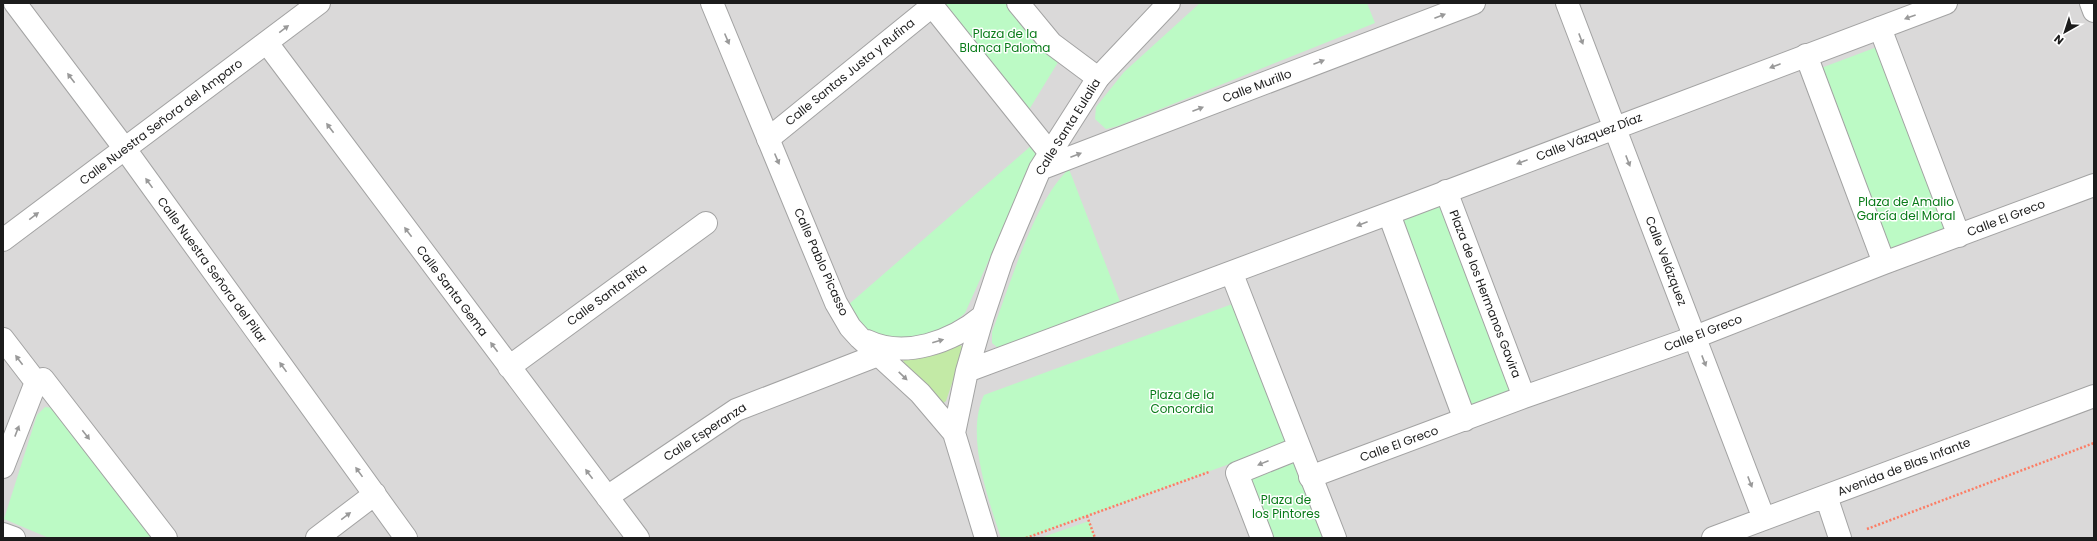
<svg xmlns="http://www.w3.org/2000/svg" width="2097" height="541" font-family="Poppins,sans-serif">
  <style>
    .residential { fill: #dad9d9 }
    .grass { fill: #c3eaa6 }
    .park { fill: #bcfac5 }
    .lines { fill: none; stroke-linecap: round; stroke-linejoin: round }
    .pedestrian-casing { stroke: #a3a3a3; stroke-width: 24 }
    .minor-casing { stroke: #a3a3a3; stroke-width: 24 }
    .path { stroke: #fc7d65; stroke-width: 2.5; stroke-dasharray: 2 2; stroke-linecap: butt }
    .pedestrian { stroke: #fff; stroke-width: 22 }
    .minor { stroke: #fff; stroke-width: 22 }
    .oneway { fill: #999 }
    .labels { text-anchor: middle; stroke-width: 3; stroke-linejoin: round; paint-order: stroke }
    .park-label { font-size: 12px; fill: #097b19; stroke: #fff }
    .street-label { font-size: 12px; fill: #1c1c1c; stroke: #fff }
  </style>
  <rect width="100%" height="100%" fill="#eeeae2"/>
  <path class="residential" d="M 3,3 L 2094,3 L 2094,538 L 3,538 Z"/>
  <path class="grass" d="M 959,344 L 964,348 L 946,401 L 942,404 L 903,364 L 904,358 C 924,359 942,355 959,344 Z"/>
  <path class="park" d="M 939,3 L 1011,3 L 1060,59 L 1027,113 Z
    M 1200,3 L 1367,3 L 1375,23 L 1118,126 L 1106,129 L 1095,119 L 1096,107 L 1124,72 Z
    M 1877,47 L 1946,230 L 1888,250 L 1821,68 Z
    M 1032,145 L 1038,151 L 965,313 C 944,332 917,344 889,339 C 884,338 877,338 874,336 C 862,328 855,317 848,305 Z
    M 1069,169 L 1121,304 L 998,348 L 992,343 L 992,332 C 1010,285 1034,201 1069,169 Z
    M 1442,201 L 1516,394 L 1470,411 L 1398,217 Z
    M 1235,303 L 1287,443 L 1026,538 L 1001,538 C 988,499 965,434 984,395 Z
    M 45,407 L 53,408 L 153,538 L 49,538 L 4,519 L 37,415 Z
    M 1294,458 L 1327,538 L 1270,538 L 1245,477 Z
    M 1089,521 L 1095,538 L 1040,538 Z"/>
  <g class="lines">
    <g class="pedestrian-casing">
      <path id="pedestrian" d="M 930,3 L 1050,153
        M 1018,3 L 1051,43 L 1098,78
        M 1880,28 L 1959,236
        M 1806,55 L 1884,263
        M 768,139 L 932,6
        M 1446,191 L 1524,397
        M 1389,214 L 1465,420
        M 1310,477 L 1524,397 L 1695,337 L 1884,263 L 2094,185"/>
    </g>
    <g class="minor-casing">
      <path id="minor" d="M 15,3 L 125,149 L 406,538
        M 712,3 L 836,303 L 850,327 L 860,338 L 920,393 L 954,433 L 986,538
        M 1567,3 L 1764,519
        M 2091,3 L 2094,11
        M 267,43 L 638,538
        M 1040,169 L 1474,3
        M 3,240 L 319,3
        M 1232,274 L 1335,538
        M 3,339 L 36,382
        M 867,341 C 905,359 952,342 983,316
        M 509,367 L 706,223
        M 967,371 C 1294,251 1620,125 1946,3
        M 954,433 L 967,371 L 983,316 L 1002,259 L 1040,169 L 1098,78 L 1169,3
        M 3,467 L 36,382 L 43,379 L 166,538
        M 1826,496 L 1840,538
        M 607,497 L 736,410 L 878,355
        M 3,534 L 14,538
        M 317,538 L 375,494
        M 1262,538 L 1237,473 L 1299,448
        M 1713,538 L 2094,396"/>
    </g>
    <path class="path" d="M 1087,516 L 1095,538
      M 1867,529 L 2094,443
      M 1026,538 L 1209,472"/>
    <use href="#pedestrian" class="pedestrian"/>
    <use href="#minor" class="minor"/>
  </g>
  <defs><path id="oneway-solid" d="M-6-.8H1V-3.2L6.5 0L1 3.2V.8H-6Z"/></defs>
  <g class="oneway">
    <use href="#oneway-solid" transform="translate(1440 16) rotate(-21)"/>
    <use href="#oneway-solid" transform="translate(1910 17) rotate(160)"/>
    <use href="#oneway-solid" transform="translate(284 29) rotate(-37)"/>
    <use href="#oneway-solid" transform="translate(727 39) rotate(67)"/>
    <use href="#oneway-solid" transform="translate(1581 39) rotate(69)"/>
    <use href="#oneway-solid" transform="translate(1319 62) rotate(-21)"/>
    <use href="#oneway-solid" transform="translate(1775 66) rotate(159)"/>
    <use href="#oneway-solid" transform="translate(71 78) rotate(-127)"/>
    <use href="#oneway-solid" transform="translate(1198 109) rotate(-21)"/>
    <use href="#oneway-solid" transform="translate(330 128) rotate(-127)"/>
    <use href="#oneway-solid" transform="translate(1076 155) rotate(-21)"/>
    <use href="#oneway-solid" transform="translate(777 159) rotate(67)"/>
    <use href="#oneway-solid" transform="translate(1628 161) rotate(69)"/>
    <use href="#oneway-solid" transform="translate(1522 162) rotate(159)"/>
    <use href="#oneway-solid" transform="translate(149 183) rotate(-126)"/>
    <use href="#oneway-solid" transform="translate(34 216) rotate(-37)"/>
    <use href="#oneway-solid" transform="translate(1362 224) rotate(159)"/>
    <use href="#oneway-solid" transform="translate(408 232) rotate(-127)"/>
    <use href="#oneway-solid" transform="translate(938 341) rotate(-16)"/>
    <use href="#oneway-solid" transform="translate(494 347) rotate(-127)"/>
    <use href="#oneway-solid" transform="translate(19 360) rotate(-127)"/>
    <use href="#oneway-solid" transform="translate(1704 361) rotate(69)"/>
    <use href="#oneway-solid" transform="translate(283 367) rotate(-126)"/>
    <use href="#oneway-solid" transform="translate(903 376) rotate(44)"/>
    <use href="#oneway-solid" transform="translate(17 431) rotate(-69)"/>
    <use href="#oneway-solid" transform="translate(86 435) rotate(52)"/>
    <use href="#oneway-solid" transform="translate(1263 463) rotate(158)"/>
    <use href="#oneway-solid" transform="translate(359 472) rotate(-126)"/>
    <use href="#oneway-solid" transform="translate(589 474) rotate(-127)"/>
    <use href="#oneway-solid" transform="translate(1750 482) rotate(69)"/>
    <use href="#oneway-solid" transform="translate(346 516) rotate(-37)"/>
  </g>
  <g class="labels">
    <g class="park-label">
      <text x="1005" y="38">Plaza de la<tspan x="1005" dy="14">Blanca Paloma</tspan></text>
      <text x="1906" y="206">Plaza de Amalio<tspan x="1906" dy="14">García del Moral</tspan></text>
      <text x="1182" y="399">Plaza de la<tspan x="1182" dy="14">Concordia</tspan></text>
      <text x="1286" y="504">Plaza de<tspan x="1286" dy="14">los Pintores</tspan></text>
    </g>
    <g class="street-label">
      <text transform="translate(850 72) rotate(-39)" y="4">Calle Santas Justa y Rufina</text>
      <text transform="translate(1257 86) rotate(-21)" y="4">Calle Murillo</text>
      <text transform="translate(161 122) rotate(-37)" y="4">Calle Nuestra Señora del Amparo</text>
      <text transform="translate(1068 127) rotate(-58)" y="4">Calle Santa Eulalia</text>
      <text transform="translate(1589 137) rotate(-21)" y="4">Calle Vázquez Díaz</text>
      <text transform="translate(2006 218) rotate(-21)" y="4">Calle El Greco</text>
      <text transform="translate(1666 261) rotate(69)" y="4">Calle Velázquez</text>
      <text transform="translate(821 262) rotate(66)" y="4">Calle Pablo Picasso</text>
      <text transform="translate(212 270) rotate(54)" y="4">Calle Nuestra Señora del Pilar</text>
      <text transform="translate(452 291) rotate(53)" y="4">Calle Santa Gema</text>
      <text transform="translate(1485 294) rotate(69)" y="4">Plaza de los Hermanos Gavira</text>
      <text transform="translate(607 295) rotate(-36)" y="4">Calle Santa Rita</text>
      <text transform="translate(1703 333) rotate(-21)" y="4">Calle El Greco</text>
      <text transform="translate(705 432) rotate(-33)" y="4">Calle Esperanza</text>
      <text transform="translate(1399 444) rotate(-20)" y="4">Calle El Greco</text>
      <text transform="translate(1904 467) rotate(-21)" y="4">Avenida de Blas Infante</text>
    </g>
  </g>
  <rect width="2097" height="541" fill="none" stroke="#1c1c1c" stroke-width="8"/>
  <g transform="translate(2065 32) rotate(219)" stroke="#ffffff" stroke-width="3" paint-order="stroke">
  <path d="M0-3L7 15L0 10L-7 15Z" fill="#1c1c1c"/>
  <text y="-6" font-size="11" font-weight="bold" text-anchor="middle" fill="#1c1c1c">N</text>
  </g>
</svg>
